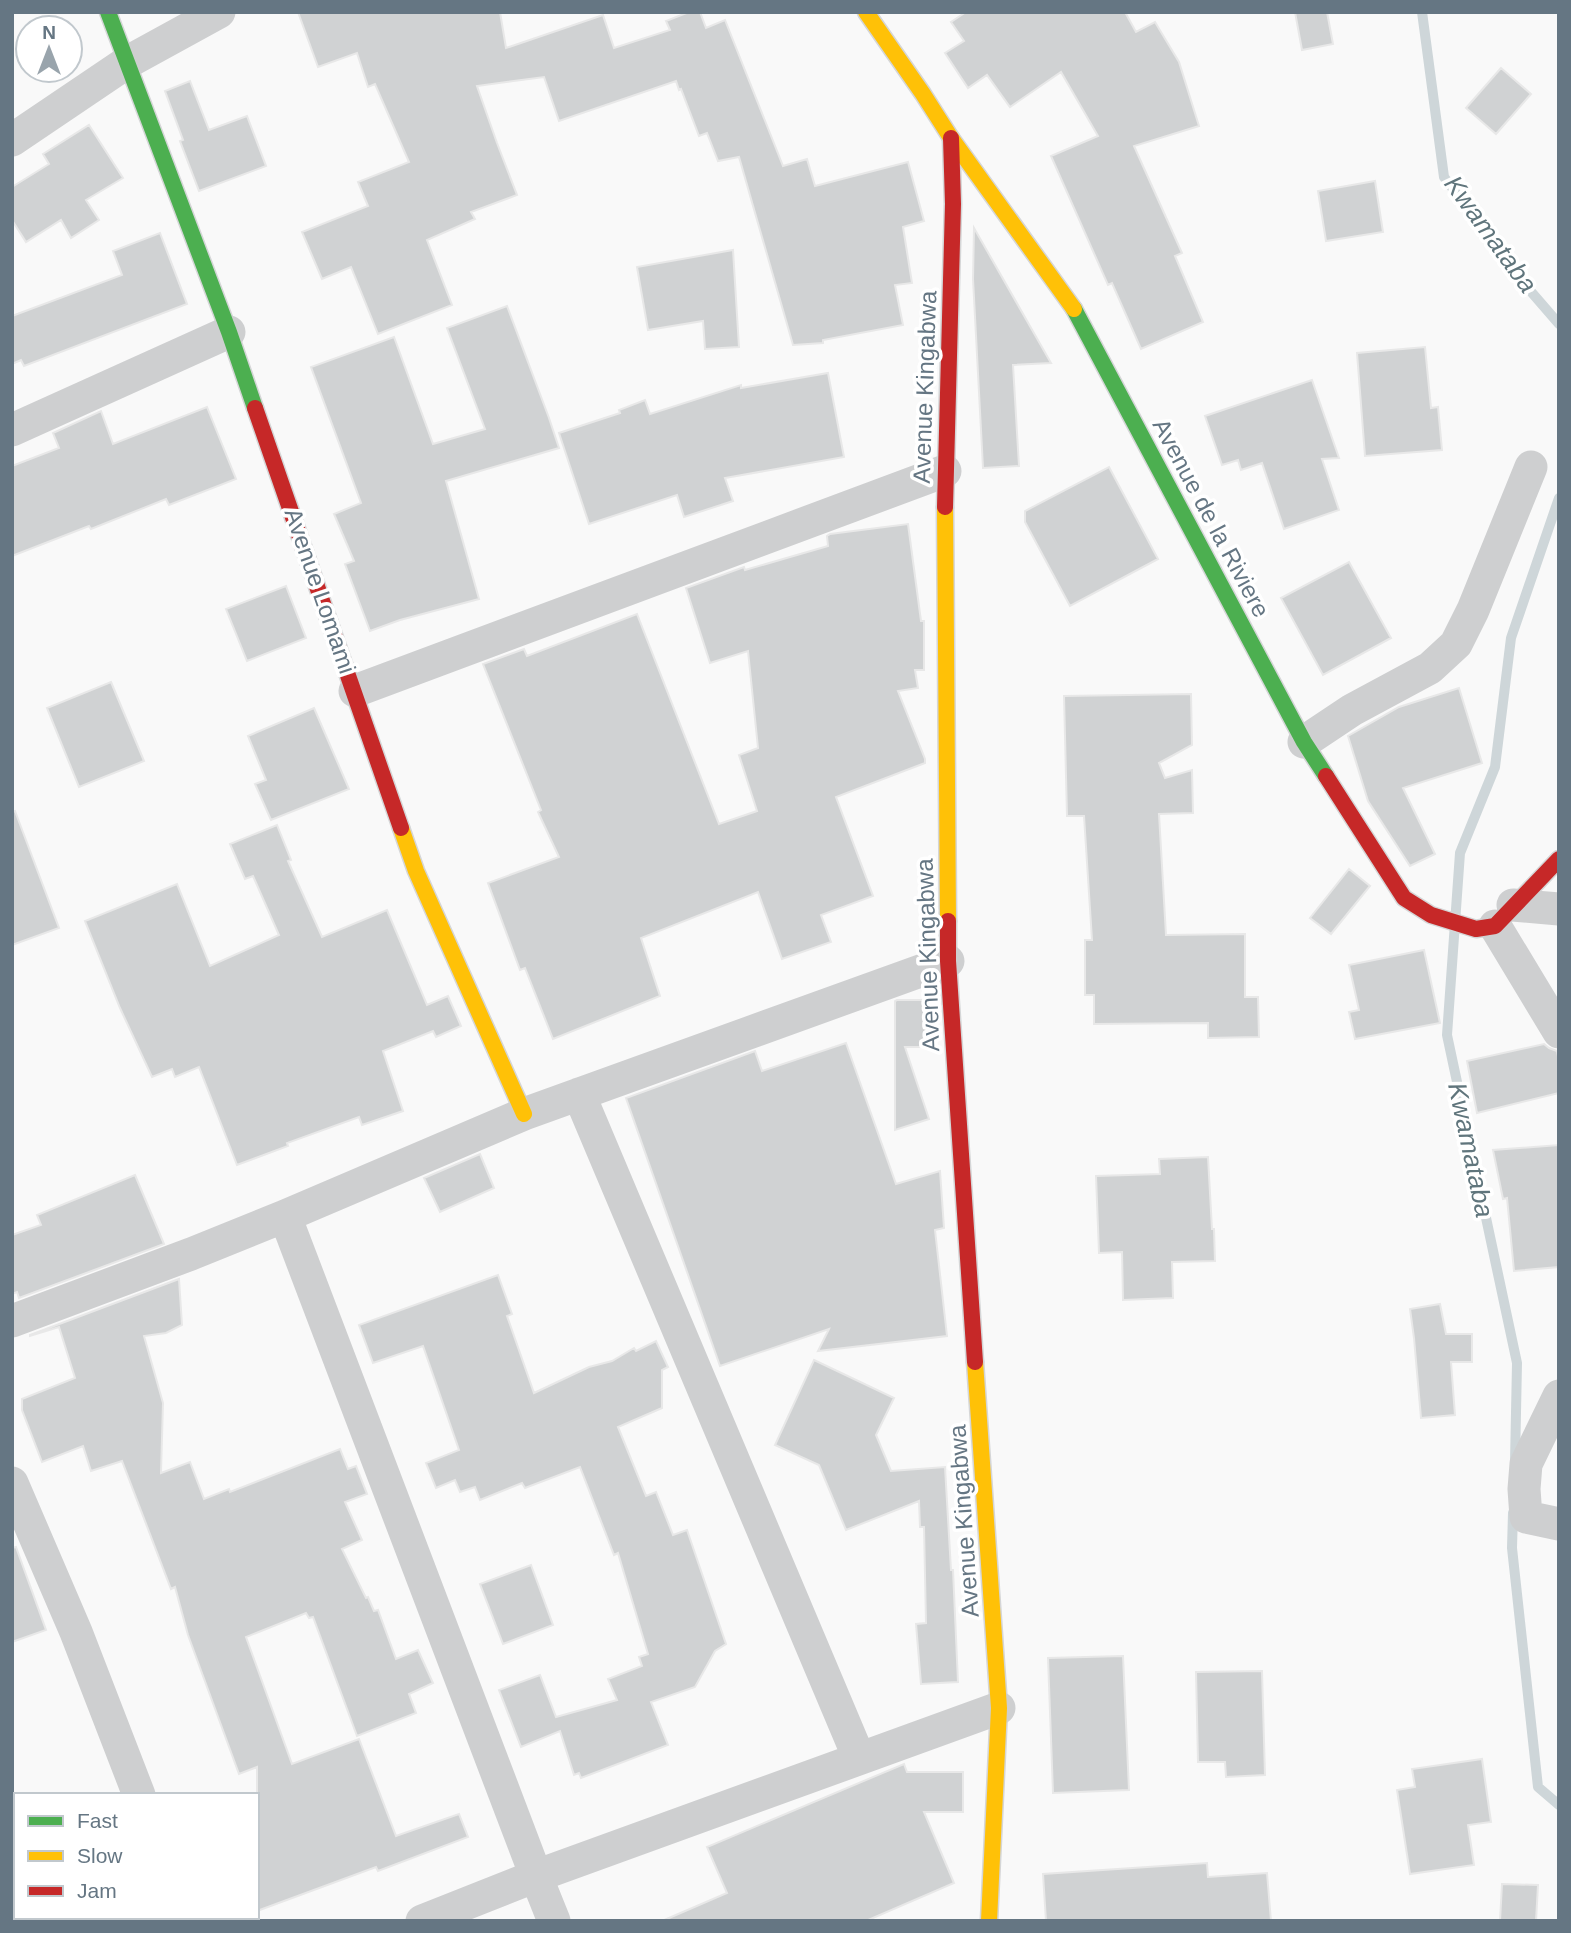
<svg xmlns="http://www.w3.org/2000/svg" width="1571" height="1933" font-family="Helvetica,sans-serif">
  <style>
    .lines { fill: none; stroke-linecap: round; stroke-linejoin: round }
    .stream { stroke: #ced6d9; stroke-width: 10 }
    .building { fill: #d0d2d3; stroke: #e8e8e8; stroke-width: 2 }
    .fast-casing { stroke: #d5d6d7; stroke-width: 19 }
    .slow-casing { stroke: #d5d6d7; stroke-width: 19 }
    .jam-casing { stroke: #d5d6d7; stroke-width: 19 }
    .street { stroke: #cecfd0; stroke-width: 33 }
    .fast { stroke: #4caf50; stroke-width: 16 }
    .slow { stroke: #ffc107; stroke-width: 16 }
    .jam { stroke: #c62828; stroke-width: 16 }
    .labels { text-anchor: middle; stroke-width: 7; stroke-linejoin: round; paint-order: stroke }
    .street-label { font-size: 24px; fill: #657683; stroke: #fff }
    .water-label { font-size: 26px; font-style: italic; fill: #60757c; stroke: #fff }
  </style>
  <rect width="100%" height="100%" fill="#f9f9f9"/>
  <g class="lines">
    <path class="stream" d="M 1422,12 L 1444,177 L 1527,287 L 1559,324
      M 1515,1462 L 1517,1363 L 1447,1035 L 1460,853 L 1495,767 L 1511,638 L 1559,498
      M 1513,1513 L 1512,1548 L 1538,1787 L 1559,1805"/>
  </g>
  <path class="building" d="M 298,12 L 500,12 L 506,48 L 603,15 L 614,48 L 670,30 L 666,21 L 689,12 L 700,12 L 706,28 L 725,20 L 783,166 L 807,159 L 815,186 L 908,162 L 924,221 L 903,227 L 912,283 L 895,285 L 903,325 L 823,340 L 823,343 L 793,345 L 739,157 L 718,161 L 707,133 L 699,136 L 681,89 L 679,90 L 676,81 L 559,121 L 544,77 L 477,86 L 497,143 L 517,195 L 471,212 L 475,219 L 427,240 L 452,305 L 378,334 L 351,267 L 322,279 L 302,232 L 368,206 L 358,182 L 409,162 L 375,84 L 368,87 L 357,53 L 318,67 Z
    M 966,12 L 1125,12 L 1136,32 L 1155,22 L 1179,62 L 1199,126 L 1134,146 L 1182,253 L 1175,256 L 1203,322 L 1141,349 L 1112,283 L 1108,285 L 1051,156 L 1098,136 L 1061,72 L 1010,107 L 987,75 L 968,88 L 945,53 L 964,41 L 951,22 Z
    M 1295,12 L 1327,12 L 1333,44 L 1302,50 Z
    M 1501,68 L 1531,94 L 1496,134 L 1466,108 Z
    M 190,81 L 209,130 L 247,116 L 266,166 L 199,191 L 180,141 L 183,140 L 165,91 Z
    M 89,125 L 123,178 L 86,200 L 99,220 L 71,238 L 61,220 L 26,242 L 12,220 L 12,187 L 49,164 L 43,154 Z
    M 1375,181 L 1383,232 L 1326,241 L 1318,191 Z
    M 974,228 L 1051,363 L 1013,365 L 1019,466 L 983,468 L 973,279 Z
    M 160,233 L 187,304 L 24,366 L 21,360 L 12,364 L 12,316 L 122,275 L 113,251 Z
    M 733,250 L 739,347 L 705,349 L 703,321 L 648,330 L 637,267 Z
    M 507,306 L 549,418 L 559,448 L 446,481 L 479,599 L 400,620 L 370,631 L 345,564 L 354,561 L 334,514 L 361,503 L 311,367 L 394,337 L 433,444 L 485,429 L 447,328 Z
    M 1425,347 L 1431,408 L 1438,407 L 1442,450 L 1365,456 L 1357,353 Z
    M 828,373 L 844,457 L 725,478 L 733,501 L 684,517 L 677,495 L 589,524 L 559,433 L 620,413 L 619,410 L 645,400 L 650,414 L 741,385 L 741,388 Z
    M 1312,380 L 1339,458 L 1322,459 L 1339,510 L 1284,529 L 1262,463 L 1241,470 L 1238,460 L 1222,465 L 1205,416 Z
    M 207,407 L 236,479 L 169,505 L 166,499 L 91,529 L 89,526 L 12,556 L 12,466 L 59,448 L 53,433 L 101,411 L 113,444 Z
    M 1109,467 L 1158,559 L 1070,606 L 1025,522 L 1025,511 Z
    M 908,524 L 921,621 L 924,621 L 924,670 L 915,670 L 918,688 L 898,691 L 925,759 L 925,763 L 836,797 L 873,896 L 821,915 L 831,942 L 782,959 L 758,892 L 641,938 L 660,996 L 553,1039 L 525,968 L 520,970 L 488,883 L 559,857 L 538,812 L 541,810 L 483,664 L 524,649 L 527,656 L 637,614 L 719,824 L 757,811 L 739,755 L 758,748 L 748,651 L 710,663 L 686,588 L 744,567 L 745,570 L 828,546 L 827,536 L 830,534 Z
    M 1349,562 L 1391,638 L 1323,675 L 1281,598 Z
    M 286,586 L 306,638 L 247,661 L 226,609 Z
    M 111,682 L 144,761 L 79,787 L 47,708 Z
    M 1459,688 L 1482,763 L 1403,788 L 1435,854 L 1410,866 L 1368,801 L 1348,736 L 1399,707 Z
    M 1191,694 L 1192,745 L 1159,763 L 1165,778 L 1192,770 L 1193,813 L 1159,814 L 1166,935 L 1245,934 L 1245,997 L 1258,997 L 1259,1037 L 1208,1038 L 1208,1023 L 1094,1024 L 1094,995 L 1085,995 L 1085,940 L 1092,940 L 1084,816 L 1067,816 L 1064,696 Z
    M 314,708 L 349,789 L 271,820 L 255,784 L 266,780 L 248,736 Z
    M 15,811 L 59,928 L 12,945 L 12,812 Z
    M 277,825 L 291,860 L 288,861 L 322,937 L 387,910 L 427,1005 L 448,996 L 461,1026 L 436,1037 L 433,1031 L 383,1051 L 403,1111 L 362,1125 L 359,1117 L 287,1143 L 288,1146 L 237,1165 L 199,1067 L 175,1077 L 172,1069 L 152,1077 L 120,1008 L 85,921 L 177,884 L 210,966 L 279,935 L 253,876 L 245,879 L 230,844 Z
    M 1349,869 L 1370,886 L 1331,934 L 1310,918 Z
    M 1424,950 L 1440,1023 L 1355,1039 L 1349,1012 L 1359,1010 L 1349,965 Z
    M 897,1000 L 929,1000 L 932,1047 L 905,1047 L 929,1119 L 895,1130 L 895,1001 Z
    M 846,1043 L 896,1184 L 940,1171 L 944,1228 L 935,1230 L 947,1336 L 818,1351 L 829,1329 L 720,1366 L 626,1098 L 755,1051 L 762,1071 Z
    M 1544,1044 L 1549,1048 L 1557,1051 L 1559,1062 L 1559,1093 L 1477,1113 L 1467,1061 Z
    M 1559,1145 L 1559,1267 L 1514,1271 L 1507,1198 L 1503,1199 L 1493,1150 Z
    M 480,1154 L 494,1188 L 440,1212 L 424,1178 Z
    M 1208,1157 L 1212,1229 L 1214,1229 L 1215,1261 L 1172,1262 L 1173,1298 L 1123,1300 L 1122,1252 L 1099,1253 L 1096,1176 L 1160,1174 L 1159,1159 Z
    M 135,1175 L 164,1244 L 19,1298 L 17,1292 L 12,1294 L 12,1235 L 41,1225 L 37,1215 Z
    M 498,1275 L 512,1314 L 507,1316 L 534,1393 L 589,1367 L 612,1361 L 634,1348 L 636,1351 L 656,1341 L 668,1367 L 662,1370 L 662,1408 L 618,1427 L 646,1496 L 656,1492 L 673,1535 L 687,1530 L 726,1644 L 715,1651 L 695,1687 L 651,1702 L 668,1745 L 581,1778 L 579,1773 L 574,1775 L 560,1731 L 521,1747 L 499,1690 L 540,1675 L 556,1717 L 617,1700 L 608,1679 L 642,1666 L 639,1657 L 648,1654 L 618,1553 L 614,1555 L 580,1467 L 525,1488 L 522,1483 L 480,1500 L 475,1487 L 460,1492 L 455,1480 L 436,1488 L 426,1463 L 459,1450 L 423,1346 L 373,1363 L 359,1325 Z
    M 179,1279 L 182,1325 L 166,1333 L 144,1336 L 163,1403 L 161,1473 L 190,1462 L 204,1499 L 229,1489 L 230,1492 L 340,1449 L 348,1469 L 356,1466 L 367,1494 L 345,1502 L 362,1540 L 342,1549 L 366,1598 L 368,1597 L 374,1611 L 378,1610 L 396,1659 L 418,1650 L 433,1683 L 409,1694 L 416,1713 L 357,1736 L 313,1617 L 309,1618 L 306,1613 L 246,1637 L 292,1764 L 359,1739 L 396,1836 L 459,1814 L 468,1837 L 378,1871 L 376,1867 L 257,1911 L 257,1767 L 239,1774 L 188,1635 L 175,1587 L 171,1589 L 122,1461 L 91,1471 L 83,1446 L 42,1462 L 22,1410 L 22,1399 L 75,1378 L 59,1327 L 30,1336 L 30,1335 Z
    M 1440,1304 L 1446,1334 L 1472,1334 L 1472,1362 L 1451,1362 L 1455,1415 L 1421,1418 L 1414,1338 L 1410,1309 Z
    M 814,1360 L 894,1398 L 876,1435 L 891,1471 L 945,1467 L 951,1570 L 953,1570 L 958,1682 L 921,1684 L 916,1624 L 926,1623 L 924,1527 L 920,1527 L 919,1501 L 846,1530 L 819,1465 L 775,1445 Z
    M 16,1547 L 46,1630 L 12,1642 L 12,1548 Z
    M 531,1565 L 553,1625 L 503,1644 L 480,1584 Z
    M 1123,1656 L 1129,1790 L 1053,1793 L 1048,1658 Z
    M 1262,1671 L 1265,1775 L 1226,1777 L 1225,1762 L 1198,1762 L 1196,1672 Z
    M 1482,1759 L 1491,1822 L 1468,1825 L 1474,1865 L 1410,1874 L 1397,1790 L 1415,1787 L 1412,1769 Z
    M 904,1764 L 907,1772 L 963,1772 L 963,1812 L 924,1812 L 954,1883 L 866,1921 L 662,1921 L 727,1893 L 707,1847 Z
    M 1207,1863 L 1208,1877 L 1267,1873 L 1271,1921 L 1046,1921 L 1043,1874 Z
    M 1502,1884 L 1538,1885 L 1536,1921 L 1500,1921 Z"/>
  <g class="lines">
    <g class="fast-casing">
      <path id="fast" d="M 108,12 L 229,332 L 255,408
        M 1074,309 L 1304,742 L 1326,776"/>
    </g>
    <g class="slow-casing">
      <path id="slow" d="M 866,12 L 923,94 L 951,138 L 1074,309
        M 945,507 L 948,921
        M 401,828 L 416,871 L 524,1114
        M 975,1362 L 999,1708 L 989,1921"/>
    </g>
    <g class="jam-casing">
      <path id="jam" d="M 255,408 L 401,828
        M 945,507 L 953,204 L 951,138
        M 1326,776 L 1404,898 L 1431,915 L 1476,929 L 1495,926 L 1559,859
        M 948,921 L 948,961 L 975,1362"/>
    </g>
    <path class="street" d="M 12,140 L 126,63 L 219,12
      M 12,430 L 229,332
      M 355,691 L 945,471
      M 1304,742 L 1352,710 L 1430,668 L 1456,644 L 1473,610 L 1531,467
      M 1513,905 L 1559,909
      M 1495,926 L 1559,1032
      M 579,1094 L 859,1758
      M 285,1216 L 536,1876 L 554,1921
      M 12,1321 L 191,1254 L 285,1216 L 524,1114 L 948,961
      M 1559,1396 L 1526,1464 L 1524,1489 L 1526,1517 L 1559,1524
      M 12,1483 L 76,1632 L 139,1795
      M 187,1917 L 188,1921
      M 422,1921 L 536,1876 L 999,1708"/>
    <use href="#fast" class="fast"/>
    <use href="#slow" class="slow"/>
    <use href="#jam" class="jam"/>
  </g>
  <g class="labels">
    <g class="street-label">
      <text transform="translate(925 387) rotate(-88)" y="8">Avenue Kingabwa</text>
      <text transform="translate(1211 518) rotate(62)" y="8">Avenue de la Riviere</text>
      <text transform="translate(320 591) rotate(71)" y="8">Avenue Lomami</text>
      <text transform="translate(928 955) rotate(-92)" y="8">Avenue Kingabwa</text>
      <text transform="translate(964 1521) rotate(-94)" y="8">Avenue Kingabwa</text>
    </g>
    <g class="water-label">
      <text transform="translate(1491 234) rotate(54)" y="9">Kwamataba</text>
      <text transform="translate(1471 1150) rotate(78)" y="9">Kwamataba</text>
    </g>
  </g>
  <rect width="1571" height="1933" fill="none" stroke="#657683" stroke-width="28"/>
  <rect x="14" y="1793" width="245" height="126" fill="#ffffff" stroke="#c1c8cd" stroke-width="2"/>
  <rect x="28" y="1816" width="35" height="10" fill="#4caf50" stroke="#c1c8cd" stroke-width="2"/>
  <text x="77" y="1828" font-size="21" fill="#657683">Fast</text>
  <rect x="28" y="1851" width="35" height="10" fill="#ffc107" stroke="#c1c8cd" stroke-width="2"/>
  <text x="77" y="1863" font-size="21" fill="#657683">Slow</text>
  <rect x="28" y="1886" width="35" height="10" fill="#c62828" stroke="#c1c8cd" stroke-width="2"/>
  <text x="77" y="1898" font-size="21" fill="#657683">Jam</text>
  <g transform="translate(49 49)"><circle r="33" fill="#ffffff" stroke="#c1c8cd" stroke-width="2"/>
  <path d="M0-5L12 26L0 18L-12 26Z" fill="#99a4ac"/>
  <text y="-10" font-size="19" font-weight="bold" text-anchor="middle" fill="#657683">N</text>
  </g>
</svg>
